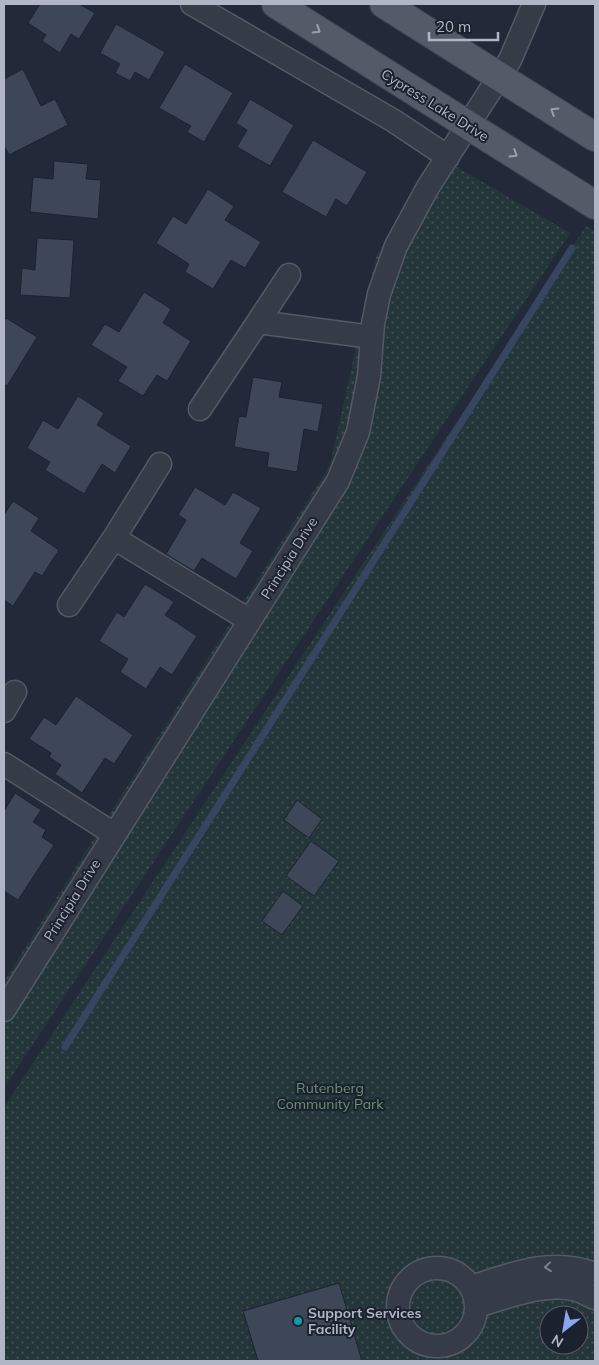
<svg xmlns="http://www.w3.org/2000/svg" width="599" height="1365" font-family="Mulish,sans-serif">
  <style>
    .park { fill: url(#park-dots); fill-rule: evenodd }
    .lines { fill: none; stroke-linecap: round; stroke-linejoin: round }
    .stream { stroke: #384561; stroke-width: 7 }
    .building { fill: #3e4758; stroke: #1d232f }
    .minor-casing { stroke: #535966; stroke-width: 25 }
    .major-casing { stroke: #3f4552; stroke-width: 30 }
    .minor { stroke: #363b48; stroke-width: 22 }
    .major { stroke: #545a68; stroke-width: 28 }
    .oneway { stroke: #999fae }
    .oneway2 { stroke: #797f8d }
    .culture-dot { fill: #0f9aa8; stroke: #1b212d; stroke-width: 2 }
    .labels { text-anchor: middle; stroke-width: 4; stroke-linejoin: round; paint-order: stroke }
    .street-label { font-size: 14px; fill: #b0b6c5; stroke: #1b212d }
    .park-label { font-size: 14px; fill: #699477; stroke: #1b212d }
    .poi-label { font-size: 14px; font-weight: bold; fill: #b0b6c5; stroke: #1b212d; text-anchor: start }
  </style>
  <defs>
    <pattern id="park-dots" width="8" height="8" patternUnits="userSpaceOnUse" patternTransform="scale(1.25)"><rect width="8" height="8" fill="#25363a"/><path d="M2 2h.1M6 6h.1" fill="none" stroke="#425155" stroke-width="1.8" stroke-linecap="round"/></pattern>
  </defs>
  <rect width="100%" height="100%" fill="#222938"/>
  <path class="park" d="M 436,155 L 570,233 L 4,1088 L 4,981 L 330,465 L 376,257 Z
    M 586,226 L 595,231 L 595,1361 L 4,1361 L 4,1107 ZM 549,1315 L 579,1315 L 579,1345 L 549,1345 Z"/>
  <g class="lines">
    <path class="stream" d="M 65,1047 L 572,248"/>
  </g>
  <path class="building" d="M 40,4 L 79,4 L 95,13 L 79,39 L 71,34 L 60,53 L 42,41 L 46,35 L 28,23 Z
    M 116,24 L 165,52 L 149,80 L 135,72 L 130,81 L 115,73 L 120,64 L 100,53 Z
    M 185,64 L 233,93 L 204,142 L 187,132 L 191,126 L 159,108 Z
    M 23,69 L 41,106 L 55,99 L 68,125 L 9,155 L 4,146 L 4,79 Z
    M 250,99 L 294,125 L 270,166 L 237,147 L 247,130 L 236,123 Z
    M 313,140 L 367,172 L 347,206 L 336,199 L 326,217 L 282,192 Z
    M 54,161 L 88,164 L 86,179 L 101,180 L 98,219 L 30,212 L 33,177 L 53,179 Z
    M 208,189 L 234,206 L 225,220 L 261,242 L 245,268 L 231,260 L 213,289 L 185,272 L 189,264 L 156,243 L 173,216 L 186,224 Z
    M 37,238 L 74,240 L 70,298 L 20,295 L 22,268 L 35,270 Z
    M 144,292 L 171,309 L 163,323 L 191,341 L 167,381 L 157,375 L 143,396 L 118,381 L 127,367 L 91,345 L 105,324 L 119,332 Z
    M 6,318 L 37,337 L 7,386 L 4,384 L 4,321 Z
    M 253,377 L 282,382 L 279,397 L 323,404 L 318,432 L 304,429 L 297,472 L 267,467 L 269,453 L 234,447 L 239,416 L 246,417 Z
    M 78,396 L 104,413 L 97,425 L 131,446 L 115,473 L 102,464 L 84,494 L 45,470 L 50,462 L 27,448 L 43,420 L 58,429 Z
    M 195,487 L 225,505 L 233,492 L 261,508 L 240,543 L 253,551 L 236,579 L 202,558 L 194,571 L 166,554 L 186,520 L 178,515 Z
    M 13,501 L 39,518 L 31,531 L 59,550 L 42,576 L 35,572 L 13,606 L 4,600 L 4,515 Z
    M 145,584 L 174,602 L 165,615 L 197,636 L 172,675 L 160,667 L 146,689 L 120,672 L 128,659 L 99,641 L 117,612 L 124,617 Z
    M 76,696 L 133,735 L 114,764 L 105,758 L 82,793 L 55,774 L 61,765 L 49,757 L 51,753 L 29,739 L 44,717 L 56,725 Z
    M 15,793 L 41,810 L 33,822 L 46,830 L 42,837 L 54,845 L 18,900 L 4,891 L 4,811 Z
    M 297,800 L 322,819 L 309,838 L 284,820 Z
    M 311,841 L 339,861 L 314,896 L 286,876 Z
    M 283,891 L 303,906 L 282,935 L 262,921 Z
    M 339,1283 L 362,1361 L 258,1361 L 243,1311 Z"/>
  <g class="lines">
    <g class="minor-casing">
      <path id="minor" d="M 192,4 L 394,121 L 448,157
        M 258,322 L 289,275
        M 200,409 L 258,322 L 372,337
        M 114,538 L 160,464
        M 69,605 L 114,538 L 249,620
        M 4,711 L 15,692
        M 4,764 L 114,834
        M 4,1010 L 338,481 L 358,432 L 369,376 L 373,324 L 379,294 L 396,246 L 428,187 L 510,60 L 534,4
        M398 1307a39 39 0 1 1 78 0a39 39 0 1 1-78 0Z
        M 471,1287 C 512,1274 553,1257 595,1274
        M 476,1306 C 507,1298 545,1281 577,1290 C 583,1292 589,1296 595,1298"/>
    </g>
    <g class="major-casing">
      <path id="major" d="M 276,4 L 595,205
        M 384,4 L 595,137"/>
    </g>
    <use href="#minor" class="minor"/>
    <use href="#major" class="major"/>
  </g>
  <defs><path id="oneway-chevron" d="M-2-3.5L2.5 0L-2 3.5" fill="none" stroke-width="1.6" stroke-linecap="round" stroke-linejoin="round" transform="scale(1.25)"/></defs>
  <g class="oneway">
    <use href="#oneway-chevron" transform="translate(317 30) rotate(32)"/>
    <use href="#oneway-chevron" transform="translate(554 111) rotate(-148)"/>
    <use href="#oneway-chevron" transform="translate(514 154) rotate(32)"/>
  </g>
  <use class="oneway2" href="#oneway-chevron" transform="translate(548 1267) rotate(174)"/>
  <circle class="culture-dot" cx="298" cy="1321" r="5"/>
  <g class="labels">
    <g class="street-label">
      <text transform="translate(435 105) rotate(32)" y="5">Cypress Lake Drive</text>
      <text transform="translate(289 558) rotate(-58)" y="5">Principia Drive</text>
      <text transform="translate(72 900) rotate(-58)" y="5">Principia Drive</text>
    </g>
    <g class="park-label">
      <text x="330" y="1093">Rutenberg<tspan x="330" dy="16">Community Park</tspan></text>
    </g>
    <g class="poi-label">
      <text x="308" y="1318">Support Services<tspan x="308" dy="16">Facility</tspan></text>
    </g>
  </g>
  <rect width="599" height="1365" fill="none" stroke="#b0b6c5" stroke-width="10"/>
  <g transform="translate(564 1330) rotate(211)"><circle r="24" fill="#1b212d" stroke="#575d6a"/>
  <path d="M0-4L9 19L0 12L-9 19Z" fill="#88a6f2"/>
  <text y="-8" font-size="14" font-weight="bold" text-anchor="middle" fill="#b0b6c5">N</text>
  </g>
  <path d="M429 32v8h69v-8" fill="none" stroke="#b0b6c5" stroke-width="2.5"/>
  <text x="436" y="32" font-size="15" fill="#b0b6c5" stroke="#1b212d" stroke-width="4" paint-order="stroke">20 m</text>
</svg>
